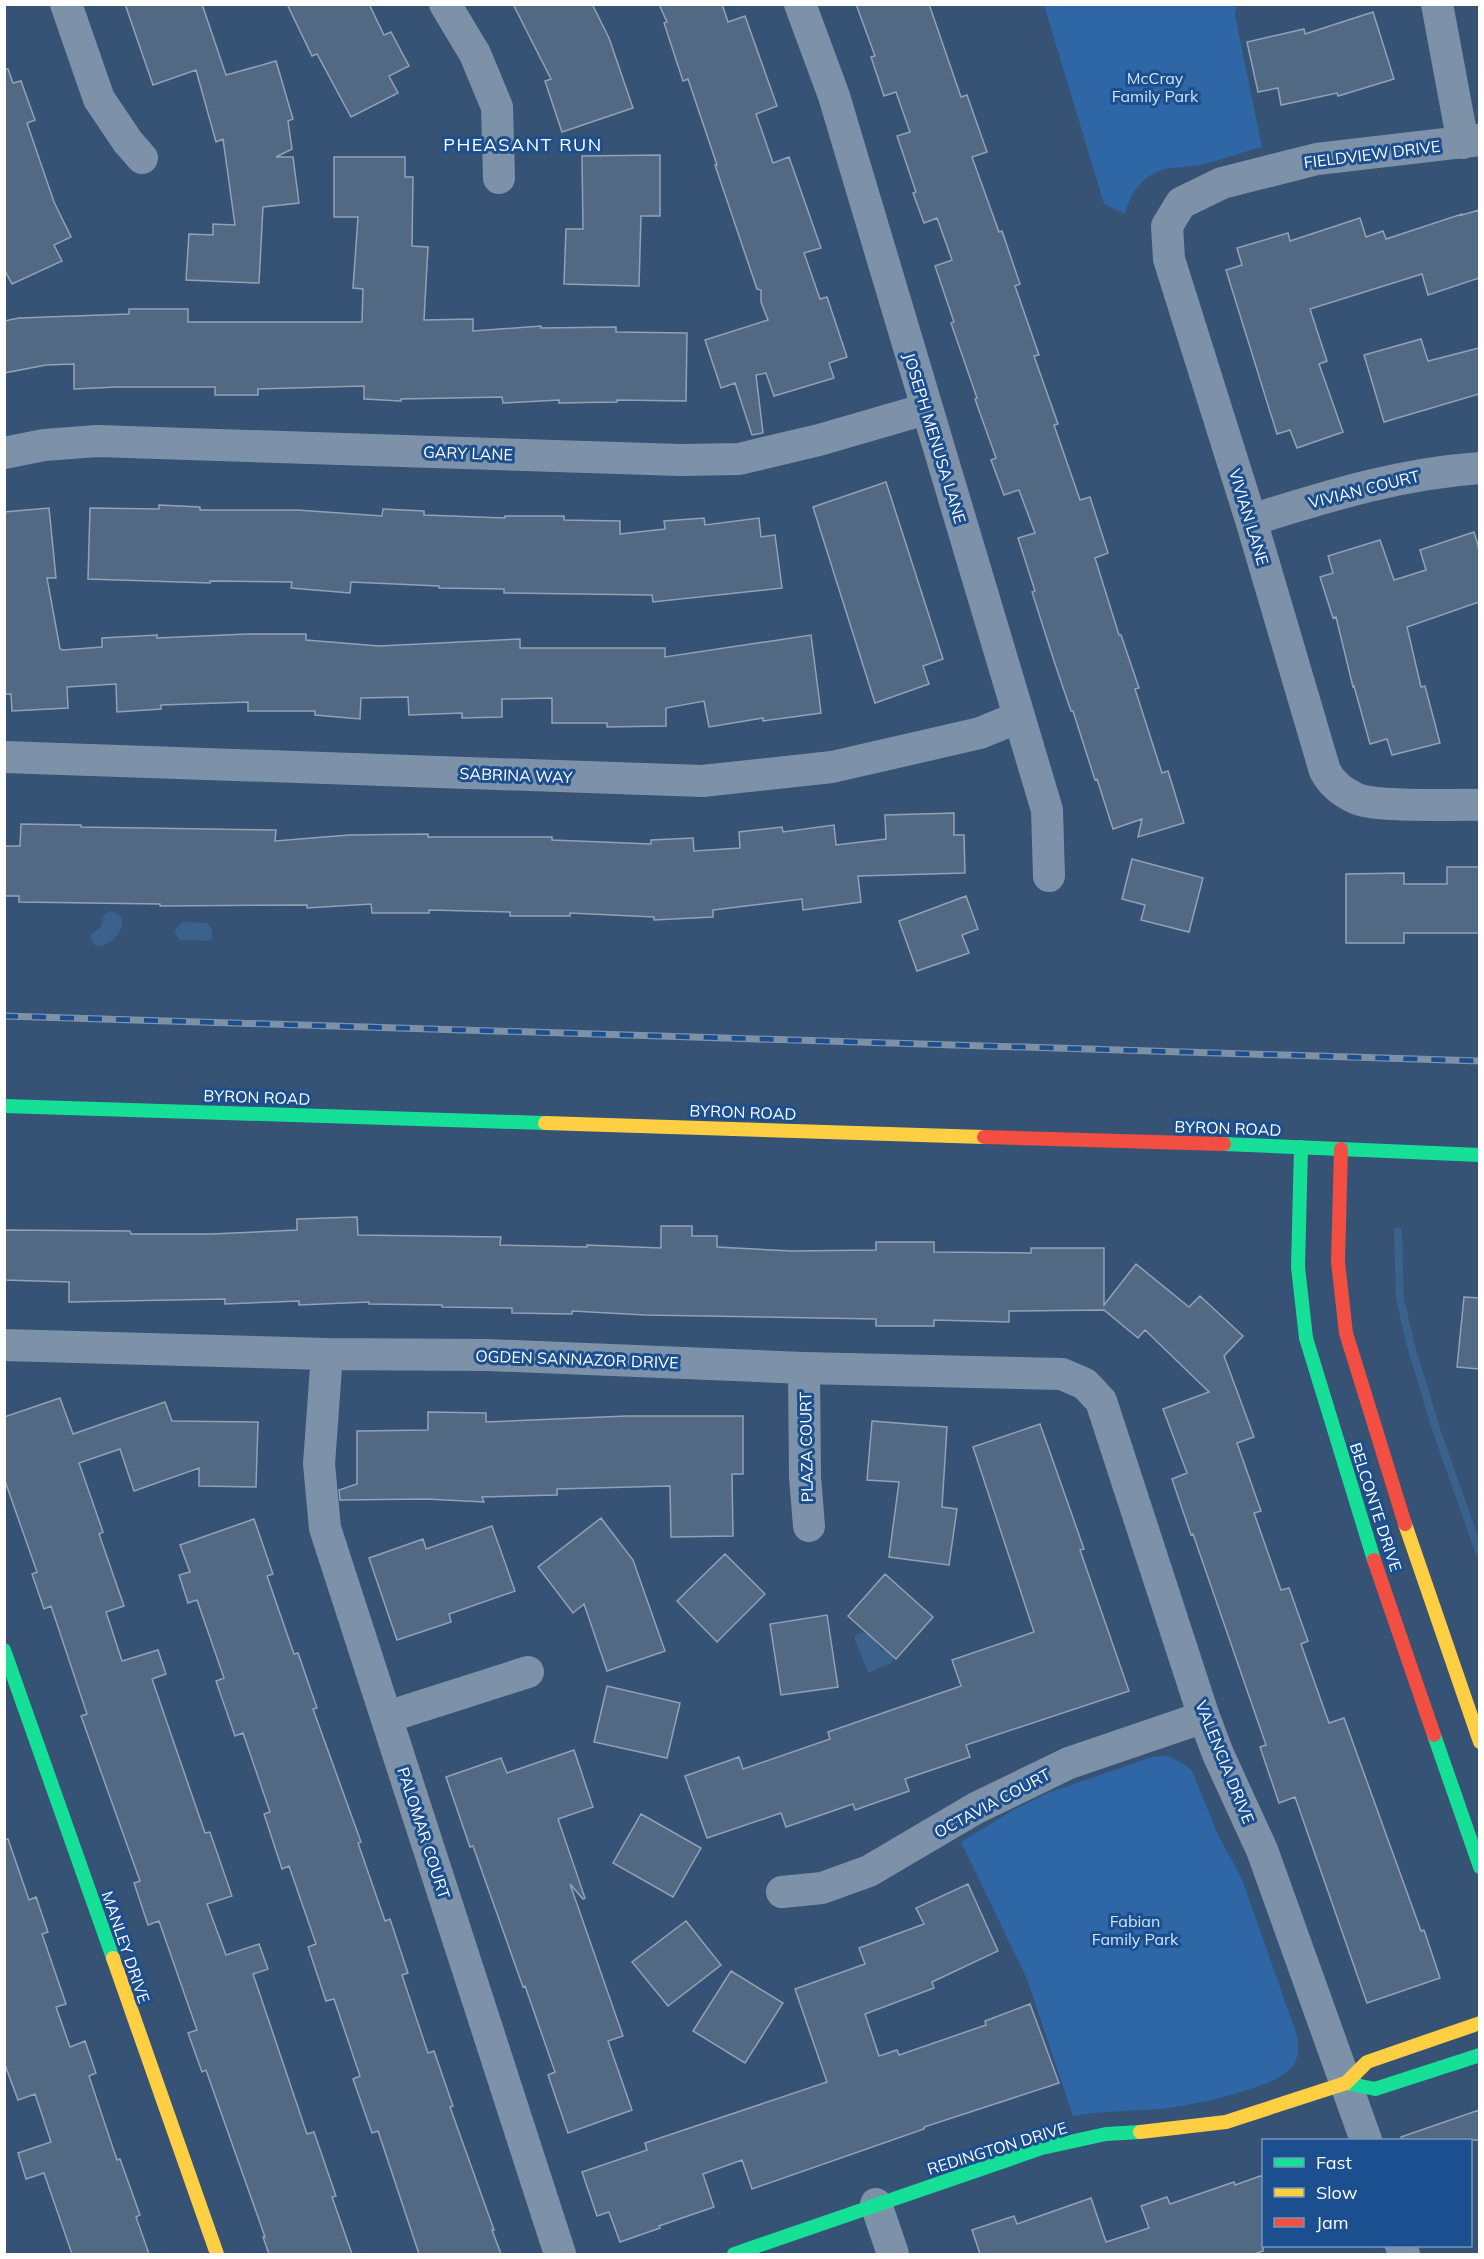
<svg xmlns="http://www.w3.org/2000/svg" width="1484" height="2259" font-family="Mulish,sans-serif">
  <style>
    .green { fill: #2f66a5 }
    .water { fill: #3b618d }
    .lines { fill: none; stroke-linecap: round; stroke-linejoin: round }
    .stream { stroke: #3b618d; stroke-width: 8 }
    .building { fill: #526984; stroke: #92a2b6; stroke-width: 1.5 }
    .street { stroke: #7d92a8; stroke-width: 32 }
    .fast { stroke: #16e098; stroke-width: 14 }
    .slow { stroke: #ffcf43; stroke-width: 14 }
    .jam { stroke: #f24e42; stroke-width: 14 }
    .rail-casing { stroke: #7e92a7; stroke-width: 7 }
    .rail { stroke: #1b4f8f; stroke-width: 4.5; stroke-dasharray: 14; stroke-linecap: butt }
    .labels { text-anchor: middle; stroke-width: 6; stroke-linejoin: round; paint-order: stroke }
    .park-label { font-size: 16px; fill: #cfe3fa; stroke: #1b4f8f }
    .street-label { font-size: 16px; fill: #fff; stroke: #1b4f8f }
    .neighbourhood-label { font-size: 18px; letter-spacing: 1.5px; fill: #fff; stroke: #1b4f8f }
  </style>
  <rect width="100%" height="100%" fill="#365274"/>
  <path class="green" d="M 1044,5 L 1236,5 L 1235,15 L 1262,147 C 1243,152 1224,159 1204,164 C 1193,167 1182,167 1172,168 C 1147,170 1130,191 1125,214 L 1104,204 Z
    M 1167,1756 L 1184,1764 L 1192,1771 L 1218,1835 L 1242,1879 L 1296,2033 C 1299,2043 1300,2054 1294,2064 C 1286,2076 1272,2081 1259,2086 C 1227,2097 1195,2105 1160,2109 C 1131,2111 1102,2111 1073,2116 L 1027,1979 L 961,1842 L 1013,1810 L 1048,1793 L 1152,1757 Z"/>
  <path class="water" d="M 110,911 C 135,915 117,947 96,946 L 91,940 L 91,934 L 101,927 L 104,915 Z
    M 182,922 L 207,923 L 212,929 L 212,937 L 208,941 L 180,940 L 174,931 Z
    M 862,1632 C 872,1634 877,1642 881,1650 L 889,1650 L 894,1658 L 891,1664 L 878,1668 L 870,1673 L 868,1672 L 855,1640 L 855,1636 Z"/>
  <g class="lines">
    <path class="stream" d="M 1398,1232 L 1400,1299 L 1411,1346 L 1437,1432 L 1480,1554"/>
  </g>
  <path class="building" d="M 125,4 L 202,4 L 226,75 L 276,61 L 293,119 L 288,121 L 292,149 L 276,157 L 293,157 L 299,203 L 263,207 L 259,283 L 186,280 L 189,234 L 213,235 L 213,224 L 235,225 L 223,139 L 216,142 L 196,70 L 153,85 Z
    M 287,4 L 369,4 L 384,35 L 391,32 L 409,66 L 389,76 L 398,93 L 351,117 L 317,54 L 312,56 Z
    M 513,4 L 592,4 L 609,38 L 633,108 L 562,132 L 545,81 L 551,79 Z
    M 659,4 L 722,4 L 728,22 L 745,16 L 777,106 L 756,114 L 773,163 L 789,157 L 821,248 L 804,253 L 820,299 L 827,297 L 847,357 L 829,363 L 834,378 L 774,396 L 766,373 L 756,375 L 763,433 L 752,435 L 735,383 L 721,388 L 705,340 L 768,320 L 761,302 L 761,290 L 757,289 L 715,165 L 717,165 L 688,79 L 683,81 L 664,23 L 667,22 Z
    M 856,4 L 929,4 L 961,97 L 967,95 L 987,152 L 972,157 L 999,232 L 1002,231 L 1020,284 L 1015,286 L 1039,355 L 1034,356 L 1058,424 L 1054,425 L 1080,500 L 1090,497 L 1108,553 L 1095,558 L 1119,635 L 1121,635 L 1139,688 L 1135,689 L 1162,773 L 1168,771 L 1184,823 L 1138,837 L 1142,819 L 1113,829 L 1097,779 L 1095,780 L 1073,711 L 1071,711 L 1054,661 L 1032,592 L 1035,591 L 1018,538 L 1035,533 L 1019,490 L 1004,495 L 991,460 L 996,458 L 975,399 L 977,398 L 951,323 L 954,322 L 935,266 L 952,260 L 937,218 L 924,223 L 913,193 L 916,192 L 897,136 L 910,132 L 896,92 L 884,96 L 871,57 L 875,56 Z
    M 1373,12 L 1394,79 L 1338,96 L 1337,93 L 1281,105 L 1278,88 L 1258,92 L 1247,42 L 1304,29 L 1305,34 Z
    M 4,69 L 8,69 L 13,83 L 21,81 L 35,120 L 27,123 L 54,202 L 71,237 L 54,245 L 62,261 L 12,284 L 4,269 Z
    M 660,155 L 660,216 L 641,216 L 639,286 L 564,284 L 566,229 L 583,229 L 582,156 Z
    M 334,157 L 405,157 L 405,177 L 413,177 L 412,246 L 428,247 L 424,320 L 473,319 L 473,331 L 541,326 L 541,328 L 616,327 L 616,332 L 687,333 L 686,401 L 617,400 L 617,402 L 559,403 L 559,400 L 503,403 L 502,397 L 401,399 L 401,401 L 364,399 L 364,386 L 258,389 L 258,395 L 215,395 L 215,387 L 117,387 L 74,389 L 74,364 L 46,365 L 4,373 L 4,321 L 19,318 L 129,314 L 129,309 L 188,309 L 188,322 L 362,322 L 363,289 L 353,288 L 358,217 L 334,217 Z
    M 1479,210 L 1479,278 L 1428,295 L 1422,274 L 1310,309 L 1327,361 L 1319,364 L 1343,432 L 1297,448 L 1290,430 L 1277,434 L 1226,270 L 1242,265 L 1237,248 L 1288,233 L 1290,241 L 1360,218 L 1366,237 L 1383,231 L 1386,239 L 1462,214 L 1462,215 Z
    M 1421,339 L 1428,361 L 1479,348 L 1479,394 L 1384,422 L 1364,355 Z
    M 886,482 L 943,659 L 923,666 L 929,684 L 875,703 L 813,507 Z
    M 159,505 L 200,507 L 200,510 L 297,510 L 382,516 L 383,509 L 424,511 L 424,515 L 505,518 L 505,516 L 564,516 L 564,520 L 620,521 L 620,534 L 665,529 L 664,521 L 704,518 L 705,525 L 759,518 L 761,537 L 775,535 L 782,588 L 653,602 L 652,595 L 504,593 L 504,589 L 439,588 L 439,586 L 351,582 L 350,593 L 291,588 L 292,582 L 210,581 L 210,583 L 88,579 L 90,508 L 159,509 Z
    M 49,508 L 56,578 L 47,578 L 60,649 L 63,650 L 102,647 L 102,638 L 157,635 L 157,638 L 248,634 L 306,634 L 306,640 L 379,646 L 520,639 L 520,648 L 665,648 L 665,657 L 811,635 L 821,713 L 763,721 L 763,718 L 709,727 L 704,701 L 666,708 L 666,726 L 607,727 L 607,723 L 552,723 L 552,698 L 502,699 L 502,717 L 462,718 L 462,713 L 409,715 L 408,697 L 361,698 L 360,719 L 315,715 L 315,711 L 248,711 L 248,702 L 161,705 L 161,709 L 117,712 L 116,684 L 67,687 L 68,708 L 12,711 L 11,694 L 4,694 L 4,512 Z
    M 1474,532 L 1479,549 L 1479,602 L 1407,627 L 1421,687 L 1425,686 L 1440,743 L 1392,755 L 1387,739 L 1370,744 L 1354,686 L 1353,687 L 1336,617 L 1333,618 L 1320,577 L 1333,573 L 1328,556 L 1380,540 L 1394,580 L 1426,570 L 1420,550 Z
    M 954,813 L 954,835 L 964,835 L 965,873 L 858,876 L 861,902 L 803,910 L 802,899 L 713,910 L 713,917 L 654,920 L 654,917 L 570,913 L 570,916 L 510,916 L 510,912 L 429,910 L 429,913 L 372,913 L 371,904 L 307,908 L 307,905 L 160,906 L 160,904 L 19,902 L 19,896 L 4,896 L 4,846 L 20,846 L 21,824 L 81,825 L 81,827 L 276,830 L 275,841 L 349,835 L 428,834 L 428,837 L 552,837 L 552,840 L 651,844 L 651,840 L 693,838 L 694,851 L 740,848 L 739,832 L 782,827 L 783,832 L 834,825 L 836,845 L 886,839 L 885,815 Z
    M 1132,859 L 1203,878 L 1189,932 L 1141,920 L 1145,905 L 1122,899 Z
    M 1447,867 L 1479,867 L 1479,933 L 1404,933 L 1404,943 L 1346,943 L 1346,874 L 1404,873 L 1404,884 L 1447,884 Z
    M 966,896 L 978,929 L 962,935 L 969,953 L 917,971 L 899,921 Z
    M 357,1217 L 358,1235 L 501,1237 L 500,1245 L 587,1247 L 587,1245 L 661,1248 L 661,1226 L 692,1226 L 692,1236 L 717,1236 L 717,1247 L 792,1251 L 876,1250 L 876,1242 L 934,1242 L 934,1252 L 1031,1253 L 1031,1248 L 1104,1248 L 1104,1305 L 1136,1264 L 1189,1307 L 1200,1296 L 1243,1336 L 1224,1356 L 1254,1437 L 1237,1443 L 1261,1511 L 1254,1513 L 1281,1590 L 1289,1588 L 1308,1641 L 1301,1644 L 1329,1723 L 1344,1718 L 1421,1931 L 1424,1930 L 1440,1978 L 1367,2003 L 1295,1797 L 1279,1803 L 1260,1747 L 1266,1745 L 1193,1534 L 1191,1535 L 1172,1479 L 1187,1473 L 1163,1409 L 1209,1392 L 1145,1330 L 1138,1338 L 1104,1310 L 1009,1311 L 1009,1322 L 934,1320 L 934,1326 L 876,1326 L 876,1319 L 645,1315 L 572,1311 L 572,1314 L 512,1313 L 512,1308 L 442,1307 L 442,1305 L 369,1304 L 369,1302 L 299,1305 L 299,1301 L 225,1304 L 225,1299 L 69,1302 L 69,1282 L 4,1280 L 4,1230 L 130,1231 L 131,1234 L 211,1234 L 297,1230 L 297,1219 Z
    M 1464,1297 L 1479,1298 L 1479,1369 L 1457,1367 Z
    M 60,1398 L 73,1434 L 165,1402 L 172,1421 L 258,1422 L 256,1487 L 199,1486 L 199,1468 L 134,1491 L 120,1449 L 79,1463 L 103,1532 L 99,1534 L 124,1606 L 106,1612 L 122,1661 L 158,1650 L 166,1674 L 152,1679 L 205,1833 L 210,1832 L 232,1896 L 207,1904 L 226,1955 L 259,1944 L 268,1969 L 253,1974 L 307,2134 L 314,2132 L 336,2196 L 332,2197 L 352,2254 L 269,2254 L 263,2237 L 265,2237 L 206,2070 L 202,2072 L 188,2033 L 197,2030 L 159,1921 L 148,1925 L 134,1883 L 140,1881 L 81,1716 L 87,1714 L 51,1606 L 44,1609 L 32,1574 L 37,1572 L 4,1478 L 4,1417 Z
    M 428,1412 L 486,1413 L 486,1422 L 627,1416 L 743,1416 L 743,1474 L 732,1474 L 733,1536 L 671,1537 L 670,1486 L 557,1489 L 557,1495 L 482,1497 L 484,1502 L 426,1499 L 340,1500 L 339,1490 L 357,1484 L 357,1431 L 428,1430 Z
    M 872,1421 L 947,1427 L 942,1507 L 957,1509 L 949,1565 L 889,1557 L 899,1482 L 867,1480 Z
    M 1040,1424 L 1084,1549 L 1080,1550 L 1129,1691 L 966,1745 L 970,1757 L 905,1779 L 909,1791 L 855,1810 L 853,1804 L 786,1827 L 781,1813 L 707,1838 L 685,1776 L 739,1757 L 743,1769 L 830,1739 L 828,1732 L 961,1686 L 952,1660 L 1034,1632 L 973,1447 Z
    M 601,1518 L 633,1560 L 665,1651 L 607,1671 L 584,1604 L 573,1613 L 538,1567 Z
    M 254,1519 L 273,1574 L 267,1576 L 294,1654 L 298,1653 L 317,1708 L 313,1709 L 361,1842 L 358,1843 L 385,1921 L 390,1919 L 408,1973 L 402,1975 L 428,2053 L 434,2051 L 453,2106 L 450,2107 L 494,2230 L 492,2230 L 501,2254 L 419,2254 L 378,2131 L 372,2133 L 353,2079 L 360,2076 L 334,1999 L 326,2001 L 308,1947 L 316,1944 L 289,1866 L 282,1869 L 264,1814 L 270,1812 L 243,1733 L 235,1736 L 216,1681 L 224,1678 L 197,1600 L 188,1603 L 179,1575 L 190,1572 L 180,1545 Z
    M 492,1526 L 515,1591 L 449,1614 L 451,1622 L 397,1640 L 369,1558 L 423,1539 L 426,1549 Z
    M 725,1554 L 765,1594 L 717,1642 L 677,1601 Z
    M 885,1574 L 933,1617 L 896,1659 L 848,1616 Z
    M 827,1615 L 838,1687 L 781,1695 L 770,1624 Z
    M 607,1686 L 680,1703 L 667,1758 L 594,1742 Z
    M 574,1750 L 593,1807 L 558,1819 L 585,1898 L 583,1899 L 570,1884 L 623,2036 L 608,2041 L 632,2110 L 568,2133 L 548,2075 L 555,2072 L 525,1986 L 523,1987 L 473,1846 L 470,1847 L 446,1777 L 501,1758 L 507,1773 Z
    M 641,1814 L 701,1848 L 673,1897 L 613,1863 Z
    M 8,1839 L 29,1900 L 36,1897 L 48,1932 L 42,1934 L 66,2004 L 56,2007 L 70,2047 L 85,2041 L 96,2073 L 89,2076 L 117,2160 L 120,2159 L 140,2215 L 136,2217 L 149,2254 L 72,2254 L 44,2173 L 26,2179 L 18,2153 L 51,2142 L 35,2094 L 18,2100 L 4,2062 L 4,1840 Z
    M 968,1884 L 998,1951 L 932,1982 L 934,1988 L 865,2014 L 879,2056 L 897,2050 L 899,2055 L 986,2025 L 985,2021 L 1030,2004 L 1059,2083 L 924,2127 L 924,2129 L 752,2189 L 742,2160 L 703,2174 L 714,2207 L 659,2226 L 660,2228 L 620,2242 L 609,2212 L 597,2216 L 582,2172 L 647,2150 L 645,2143 L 827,2082 L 795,1989 L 865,1964 L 859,1948 L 924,1924 L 916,1908 Z
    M 686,1921 L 721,1965 L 668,2006 L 632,1962 Z
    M 731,1971 L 783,2003 L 745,2063 L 693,2031 Z
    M 1479,2110 L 1479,2140 L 1402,2140 L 1401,2137 Z
    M 1263,2175 L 1263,2251 L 1254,2254 L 980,2254 L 972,2230 L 1014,2216 L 1017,2224 L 1091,2198 L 1106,2242 L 1149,2228 L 1141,2206 L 1167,2197 L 1170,2204 L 1234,2182 L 1235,2185 Z"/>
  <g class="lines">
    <path class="street" d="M 66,4 L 99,99 L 128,142 L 142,158
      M 445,4 L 475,54 L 497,107 L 499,178
      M 800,4 L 834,96 L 1047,810 L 1049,876
      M 1437,4 L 1463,143
      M 1480,140 L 1317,159 L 1222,183 L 1181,203 L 1167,226 L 1169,259 L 1251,520 L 1325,771 C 1332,784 1341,791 1355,798 C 1375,808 1453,804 1480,805
      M 4,453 L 44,445 L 97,441 L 680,460 L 739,459 L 819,440 L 926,409
      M 1251,520 C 1329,496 1397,474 1480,468
      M 4,757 L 702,781 L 832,767 L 980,733 L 1019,717
      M 4,1345 L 327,1354 L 487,1355 L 804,1368 L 1062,1374 L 1085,1384 L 1101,1401 L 1204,1717 L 1218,1754 L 1262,1850 L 1366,2140
      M 327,1354 L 319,1464 L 325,1528 L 560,2254
      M 804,1368 L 805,1477 L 809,1526
      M 387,1717 L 528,1672
      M 782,1892 L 822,1888 L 869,1871 L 976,1808 L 1069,1763 L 1204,1717
      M 876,2204 L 893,2254
      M 1401,2246 L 1404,2254"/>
    <path class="fast" d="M 4,1106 L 545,1123
      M 1224,1144 L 1480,1155
      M 1301,1147 L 1298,1267 L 1306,1338 L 1374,1560
      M 4,1650 L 113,1958
      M 1434,1735 L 1480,1867
      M 1346,2083 L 1375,2089 L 1480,2055
      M 734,2254 L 1042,2148 L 1106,2134 L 1140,2132"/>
    <path class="slow" d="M 545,1123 L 984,1137
      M 1405,1524 L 1480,1742
      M 113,1958 L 217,2254
      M 1140,2132 L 1226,2122 L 1346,2083 L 1367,2062 L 1480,2023"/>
    <path class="jam" d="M 984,1137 L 1224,1144
      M 1341,1149 L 1338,1262 L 1346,1333 L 1405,1524
      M 1374,1560 L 1434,1735"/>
    <g class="rail-casing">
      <path id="rail" d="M 4,1016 L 1480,1061"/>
    </g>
    <use href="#rail" class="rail"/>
  </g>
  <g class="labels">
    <g class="park-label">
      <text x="1155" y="84">McCray<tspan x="1155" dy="18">Family Park</tspan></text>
      <text x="1135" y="1927">Fabian<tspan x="1135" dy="18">Family Park</tspan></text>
    </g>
    <g class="street-label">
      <text transform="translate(1372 154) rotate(-7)" y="6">FIELDVIEW DRIVE</text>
      <text transform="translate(935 438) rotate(73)" y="6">JOSEPH MENUSA LANE</text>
      <text transform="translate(468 453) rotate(2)" y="6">GARY LANE</text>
      <text transform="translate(1364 489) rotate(-14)" y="6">VIVIAN COURT</text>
      <text transform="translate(1249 517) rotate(73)" y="6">VIVIAN LANE</text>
      <text transform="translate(516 775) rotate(2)" y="6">SABRINA WAY</text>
      <text transform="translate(257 1097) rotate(2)" y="6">BYRON ROAD</text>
      <text transform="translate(743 1112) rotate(2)" y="6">BYRON ROAD</text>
      <text transform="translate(1228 1128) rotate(2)" y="6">BYRON ROAD</text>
      <text transform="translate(577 1359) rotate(2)" y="6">OGDEN SANNAZOR DRIVE</text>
      <text transform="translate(806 1447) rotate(-91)" y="6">PLAZA COURT</text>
      <text transform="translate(1376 1507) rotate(72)" y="6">BELCONTE DRIVE</text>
      <text transform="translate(1225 1762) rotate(68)" y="6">VALENCIA DRIVE</text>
      <text transform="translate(992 1803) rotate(-28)" y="6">OCTAVIA COURT</text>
      <text transform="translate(424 1833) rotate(72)" y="6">PALOMAR COURT</text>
      <text transform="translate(126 1947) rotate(71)" y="6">MANLEY DRIVE</text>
      <text transform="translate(997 2148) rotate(-17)" y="6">REDINGTON DRIVE</text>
    </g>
    <g class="neighbourhood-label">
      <text x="523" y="151">PHEASANT RUN</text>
    </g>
  </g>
  <rect width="1484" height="2259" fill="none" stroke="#ffffff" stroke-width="12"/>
  <rect x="1262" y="2139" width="210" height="108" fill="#1b4f8f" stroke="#7695bc" stroke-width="1.5"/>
  <rect x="1274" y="2158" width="30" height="9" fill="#16e098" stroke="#7695bc" stroke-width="1.5"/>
  <text x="1316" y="2169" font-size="18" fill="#ffffff">Fast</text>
  <rect x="1274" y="2188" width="30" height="9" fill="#ffcf43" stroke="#7695bc" stroke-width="1.5"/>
  <text x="1316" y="2199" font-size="18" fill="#ffffff">Slow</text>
  <rect x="1274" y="2218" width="30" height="9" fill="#f24e42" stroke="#7695bc" stroke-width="1.5"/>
  <text x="1316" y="2229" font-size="18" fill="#ffffff">Jam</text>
</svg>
